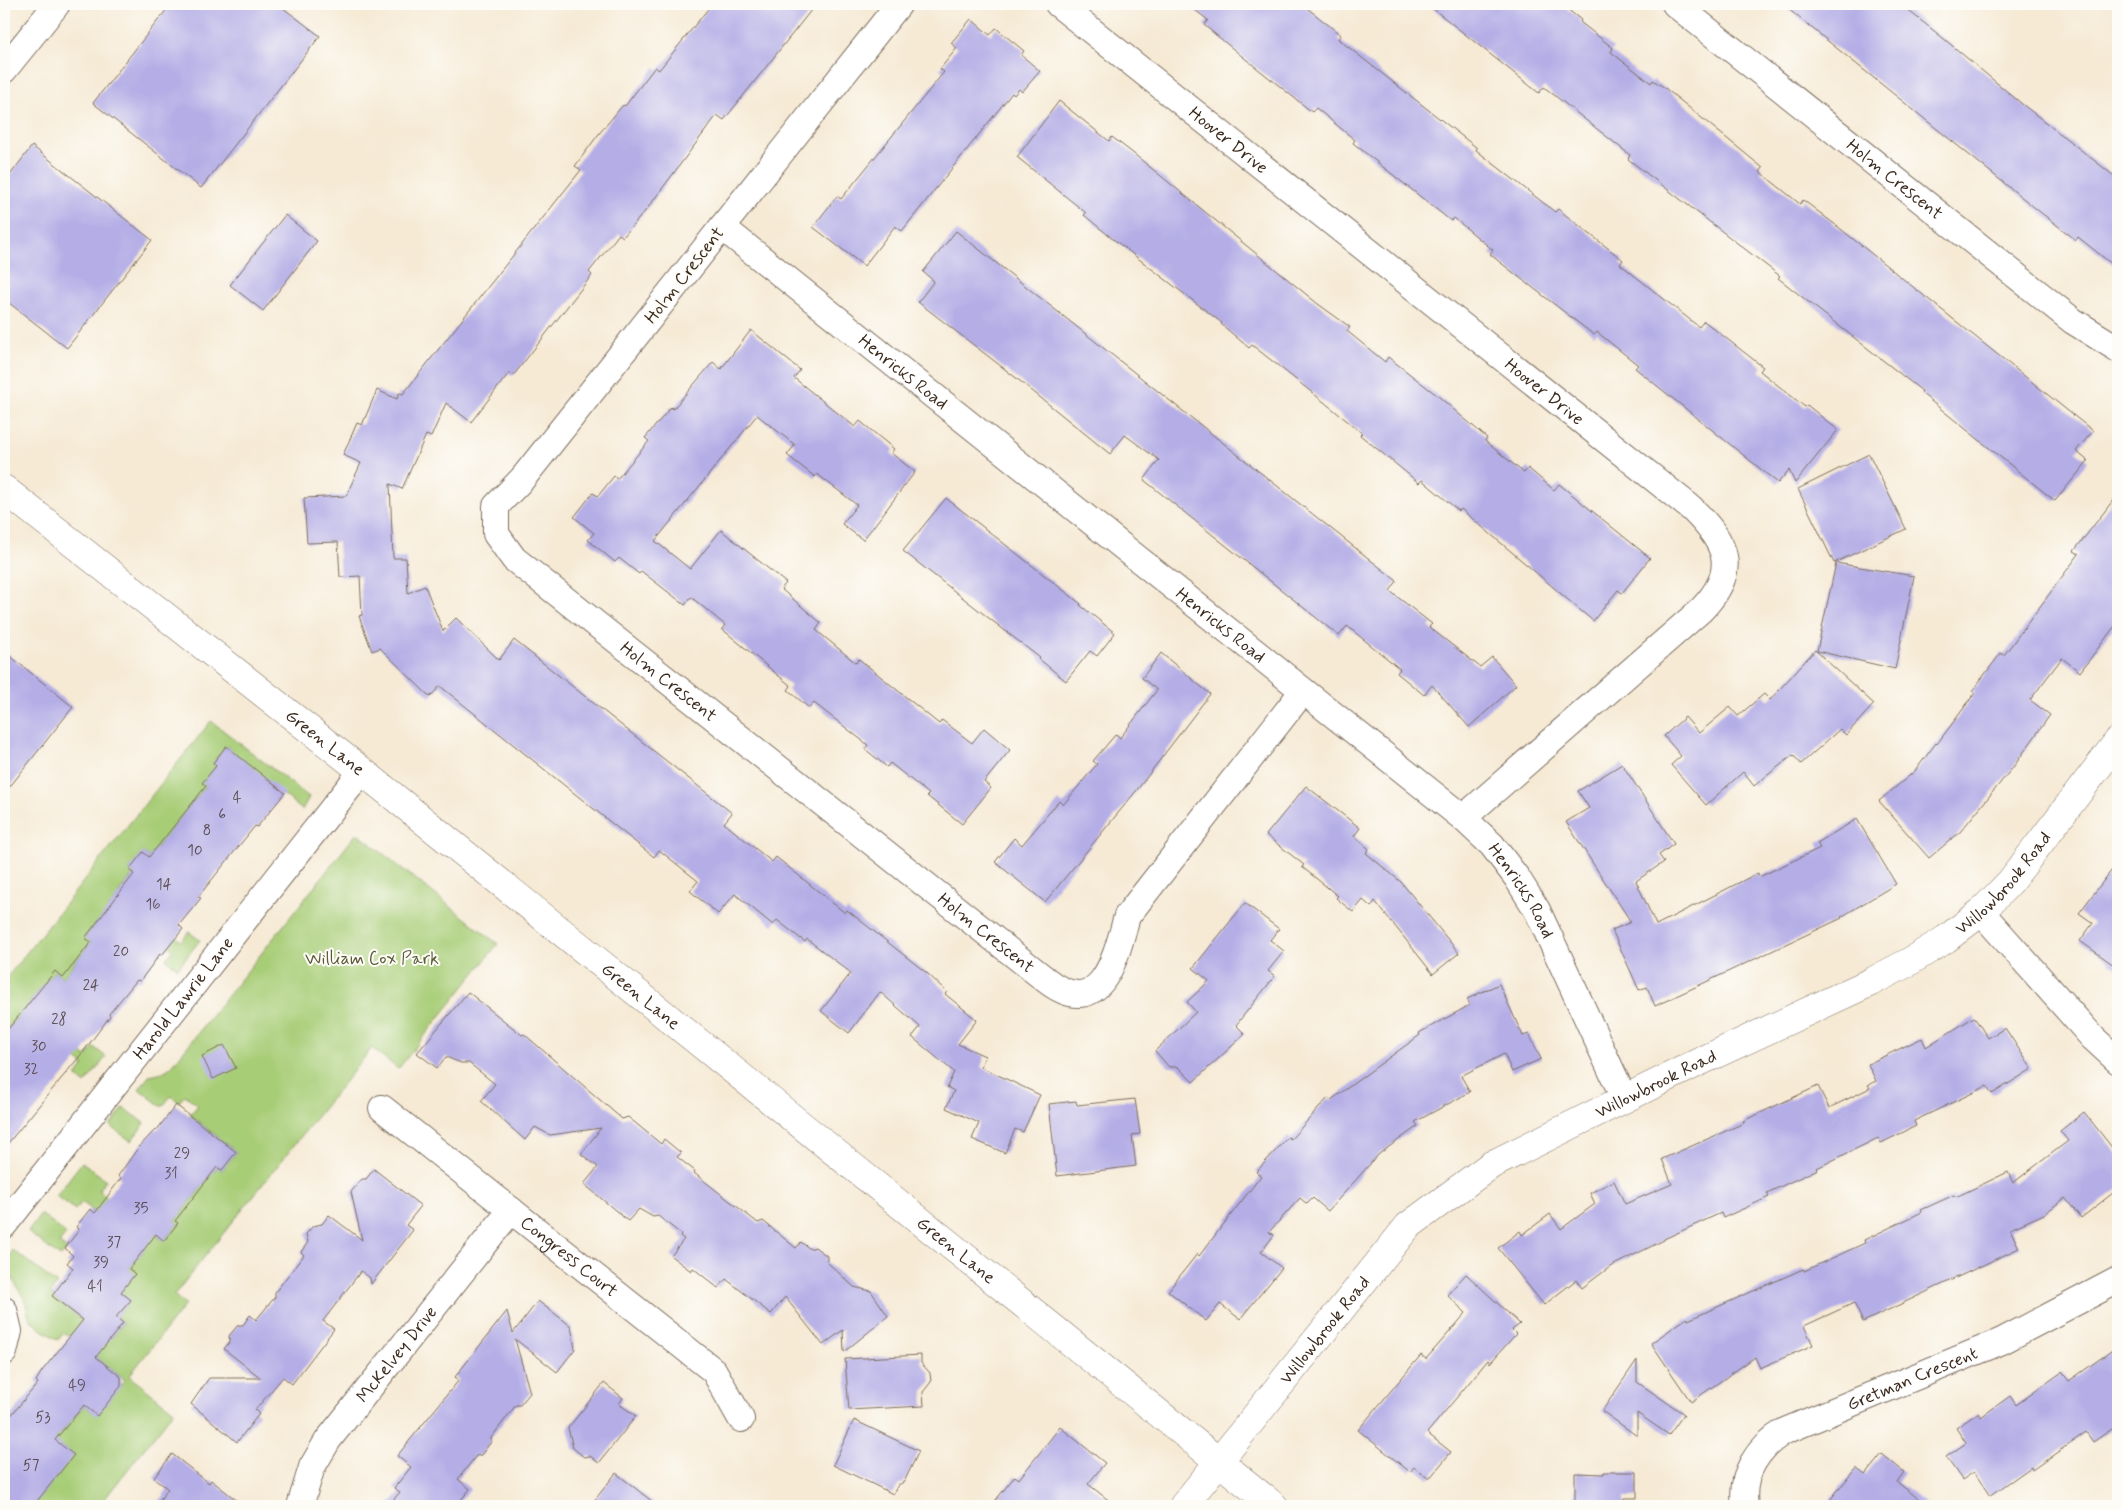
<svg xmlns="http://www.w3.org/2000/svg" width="2122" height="1510" font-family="Mynerve,sans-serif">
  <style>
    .green { fill: #a8cd77; stroke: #727c4a }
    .building { fill: #b4ade6 }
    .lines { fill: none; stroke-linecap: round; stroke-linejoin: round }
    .street-casing { stroke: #7c6d5e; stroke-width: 28 }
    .secondary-casing { stroke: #7c6d5e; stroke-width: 29 }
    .street { stroke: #fff; stroke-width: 26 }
    .secondary { stroke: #fff; stroke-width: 28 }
    .labels { text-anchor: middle; stroke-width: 4; stroke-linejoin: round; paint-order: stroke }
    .number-label { font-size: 15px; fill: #594b50 }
    .street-label { font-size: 18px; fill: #3b2a1e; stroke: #fdfcf7 }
    .park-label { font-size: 18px; fill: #5c5b39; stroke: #fdfcf7 }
  </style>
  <rect width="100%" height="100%" fill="#fdfcf7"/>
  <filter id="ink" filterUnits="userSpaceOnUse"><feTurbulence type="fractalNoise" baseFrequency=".02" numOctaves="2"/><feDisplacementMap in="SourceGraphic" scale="10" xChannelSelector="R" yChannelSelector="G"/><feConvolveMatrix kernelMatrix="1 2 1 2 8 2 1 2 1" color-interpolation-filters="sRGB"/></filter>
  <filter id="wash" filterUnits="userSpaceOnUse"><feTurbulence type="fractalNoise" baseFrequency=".0096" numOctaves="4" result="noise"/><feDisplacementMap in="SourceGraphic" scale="20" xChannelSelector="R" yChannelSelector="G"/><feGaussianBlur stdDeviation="1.12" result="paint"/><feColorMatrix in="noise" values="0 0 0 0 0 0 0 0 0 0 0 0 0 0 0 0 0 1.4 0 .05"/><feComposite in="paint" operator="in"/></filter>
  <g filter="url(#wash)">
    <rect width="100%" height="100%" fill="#f6ead5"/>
    <path class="green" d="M 211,721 L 309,797 L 302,810 L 226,746 L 213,763 L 216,766 L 203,783 L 206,786 L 149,857 L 143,853 L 129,870 L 134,874 L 119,892 L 181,941 L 189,932 L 200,940 L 178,968 L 166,959 L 173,950 L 114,902 L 85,937 L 91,942 L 63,978 L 55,971 L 26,1007 L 86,1057 L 94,1047 L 106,1057 L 85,1084 L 76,1076 L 84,1065 L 19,1015 L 4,1034 L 4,981 Z
      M 357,833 L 498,944 L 398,1069 L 372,1048 L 174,1295 L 185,1305 L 129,1376 L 174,1411 L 99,1506 L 33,1506 L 73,1455 L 55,1440 L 84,1405 L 97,1415 L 125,1380 L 70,1336 L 64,1333 L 58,1340 C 50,1334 35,1327 30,1318 C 27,1313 27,1305 24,1299 C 16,1282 0,1270 13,1250 L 57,1284 L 51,1292 L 52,1296 L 109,1341 L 123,1323 L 116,1317 L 130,1300 L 121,1292 L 129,1269 L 143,1251 L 82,1202 L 75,1210 L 56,1196 L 82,1162 L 106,1180 L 99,1190 L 164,1241 L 178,1223 L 175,1221 L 217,1167 L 222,1170 L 236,1152 L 190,1115 L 198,1105 L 185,1095 L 179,1102 L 171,1096 L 162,1107 L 139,1089 L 150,1075 L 163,1072 L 171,1067 Z
      M 124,1108 L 145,1123 L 131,1141 L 110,1126 Z
      M 41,1214 L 66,1234 L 59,1243 L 67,1249 L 60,1257 L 28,1232 Z"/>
    <g id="blocks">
      <path class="building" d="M 171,4 L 278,4 L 320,36 L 201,188 L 93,103 Z
        M 712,4 L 816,4 L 724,120 L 717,115 L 647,209 L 623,237 L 619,234 L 589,272 L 592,275 L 556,321 L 513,376 L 509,373 L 471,422 L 446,403 L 431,437 L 426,435 L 402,489 L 390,484 L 393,558 L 406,558 L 408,593 L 425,586 L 443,631 L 456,618 L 499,660 L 514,640 L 732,813 L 724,823 L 772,862 L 776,857 L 845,913 L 847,910 L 928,974 L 947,992 L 945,994 L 977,1020 L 958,1044 L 985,1056 L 981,1067 L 1040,1095 L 1023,1132 L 1015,1129 L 1005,1153 L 972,1139 L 979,1123 L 946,1108 L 954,1091 L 947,1087 L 954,1072 L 912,1037 L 920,1027 L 880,992 L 849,1033 L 821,1011 L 851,973 L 807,939 L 805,942 L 777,920 L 773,925 L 735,894 L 718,914 L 690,891 L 698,881 L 659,850 L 654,857 L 440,686 L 430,697 L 380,648 L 372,651 L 359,616 L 362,615 L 360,576 L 340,577 L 338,542 L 307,543 L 304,498 L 346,496 L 361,463 L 343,455 L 357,423 L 362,425 L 377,390 L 397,399 L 399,393 L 403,394 L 581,170 L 575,166 L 598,135 L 623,105 L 625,106 L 655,67 L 659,70 Z
        M 1187,4 L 1302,4 L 1341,35 L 1338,39 L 1477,148 L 1476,150 L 1555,212 L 1558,209 L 1623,260 L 1620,264 L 1699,327 L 1704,321 L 1763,367 L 1760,371 L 1805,407 L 1807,405 L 1838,430 L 1795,483 L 1789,470 L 1778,483 L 1635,368 L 1638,365 L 1597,332 L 1594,335 L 1501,263 L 1490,254 L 1493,250 L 1454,218 L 1451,221 L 1353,143 L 1355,140 L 1316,108 L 1312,112 L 1238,53 L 1204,25 L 1208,20 Z
        M 1427,4 L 1561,4 L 1581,20 L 1580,22 L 1613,48 L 1611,52 L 1651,83 L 1653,80 L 1665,88 L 1763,168 L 1760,172 L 1800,204 L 1803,200 L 1837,226 L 2093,431 L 2076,451 L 2088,461 L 2055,501 L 1921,393 L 1922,391 L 1778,278 L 1780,276 L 1628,159 L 1630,155 L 1544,87 L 1539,93 Z
        M 1782,4 L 1900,4 L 1943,38 L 2022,104 L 2118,179 L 2118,269 L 2078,237 L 2076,240 L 2040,212 Z
        M 971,19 L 990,35 L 996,28 L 1024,51 L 1021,55 L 1040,71 L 1022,92 L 1019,89 L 1014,95 L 1012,93 L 902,231 L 895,226 L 864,266 L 813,227 L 837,196 L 841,199 L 944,72 L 940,69 L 957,48 L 951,43 Z
        M 1059,101 L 1109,141 L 1112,137 L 1134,154 L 1318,304 L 1350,327 L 1347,331 L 1385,362 L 1388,357 L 1438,396 L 1487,438 L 1485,441 L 1524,473 L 1528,468 L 1554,490 L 1559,484 L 1650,558 L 1622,593 L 1618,590 L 1593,621 L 1461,509 L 1459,511 L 1422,480 L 1419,483 L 1360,435 L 1362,433 L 1324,402 L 1252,345 L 1249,348 L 1221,324 L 1222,323 L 1113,239 L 1084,215 L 1086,213 L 1017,157 Z
        M 32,146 L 152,240 L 67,348 L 4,299 L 4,183 Z
        M 285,215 L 317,241 L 263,311 L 230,285 Z
        M 956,231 L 1397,581 L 1390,591 L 1432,624 L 1429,627 L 1480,667 L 1492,657 L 1516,685 L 1469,727 L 1432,685 L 1424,695 L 1397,673 L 1400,669 L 1347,626 L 1339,636 L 1144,480 L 1159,460 L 1125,435 L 1110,454 L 1015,377 L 918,302 L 934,281 L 923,272 Z
        M 751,330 L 800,370 L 794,378 L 855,427 L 860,421 L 894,449 L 891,453 L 915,472 L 863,540 L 842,524 L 857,505 L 817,474 L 815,477 L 787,455 L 795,445 L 757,415 L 655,541 L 690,569 L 721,530 L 786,583 L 781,589 L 821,623 L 816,630 L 856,663 L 859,659 L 939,724 L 942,720 L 972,743 L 984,728 L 1010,750 L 984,782 L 991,788 L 962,824 L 927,796 L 929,794 L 890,763 L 887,767 L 865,749 L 868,745 L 814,703 L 809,708 L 788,690 L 791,686 L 722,629 L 725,625 L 691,597 L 685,605 L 641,571 L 639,574 L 619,558 L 615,562 L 588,540 L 594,533 L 574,517 L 593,493 L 598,496 L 614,476 L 617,479 L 649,441 L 645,438 L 671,407 L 673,409 L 713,362 L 721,369 Z
        M 1869,454 L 1906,529 L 1834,563 L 1798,489 Z
        M 2118,494 L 2118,622 L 2080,672 L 2062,658 L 2030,700 L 2050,715 L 2014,766 L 1960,832 L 1929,858 L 1879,801 L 1915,771 L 1936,743 L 1937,744 L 1975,693 L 1972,691 L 2001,653 L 2004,655 L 2079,554 L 2074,551 Z
        M 946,498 L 1081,604 L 1080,605 L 1115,633 L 1097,656 L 1090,651 L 1066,681 L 1039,659 L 1040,658 L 903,551 Z
        M 1836,563 L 1914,576 L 1895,669 L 1817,651 Z
        M 1815,650 L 1874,704 L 1846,735 L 1840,729 L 1801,764 L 1793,755 L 1754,786 L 1743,772 L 1706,805 L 1671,765 L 1681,756 L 1664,736 L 1685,717 L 1699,733 L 1730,707 L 1738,716 L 1764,694 L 1770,700 Z
        M 4,651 L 73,707 L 4,794 Z
        M 1161,653 L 1210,694 L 1137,790 L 1045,902 L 995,862 L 1014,838 L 1022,845 L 1059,801 L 1063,805 L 1097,764 L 1093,761 L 1116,734 L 1120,738 L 1157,690 L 1142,678 Z
        M 226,746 L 285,793 L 257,827 L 255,826 L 198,897 L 201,898 L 179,925 L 183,929 L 162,955 L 160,954 L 140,981 L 137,980 L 109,1014 L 110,1016 L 84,1051 L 4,1148 L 4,1034 L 55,971 L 63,978 L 91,942 L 85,938 L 134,874 L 129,870 L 143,852 L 149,857 L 206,786 L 202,783 L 216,766 L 213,763 Z
        M 1622,764 L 1674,844 L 1659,855 L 1664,862 L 1636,881 L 1656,925 L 1758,873 L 1759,877 L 1820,848 L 1817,843 L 1857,819 L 1896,884 L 1841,917 L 1842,918 L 1655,1006 L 1647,987 L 1639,990 L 1612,930 L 1631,922 L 1566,822 L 1589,808 L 1578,791 Z
        M 1306,786 L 1360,828 L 1354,836 L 1369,849 L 1366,853 L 1401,882 L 1459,953 L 1433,974 L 1375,901 L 1371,907 L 1363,900 L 1353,912 L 1336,898 L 1338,896 L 1302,867 L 1304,865 L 1266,835 Z
        M 2118,862 L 2118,968 L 2080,941 L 2093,923 L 2079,913 Z
        M 1245,903 L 1279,929 L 1270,940 L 1284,951 L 1268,971 L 1275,976 L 1236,1025 L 1245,1034 L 1193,1082 L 1178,1067 L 1169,1067 L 1155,1051 L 1196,1012 L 1187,1002 L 1209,981 L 1193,968 Z
        M 1499,984 L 1523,1036 L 1529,1034 L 1541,1059 L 1512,1072 L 1504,1054 L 1461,1076 L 1470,1092 L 1415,1122 L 1418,1126 L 1379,1154 L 1328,1211 L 1313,1198 L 1307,1204 L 1300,1198 L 1269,1232 L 1274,1235 L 1261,1252 L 1282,1268 L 1240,1319 L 1220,1304 L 1206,1321 L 1168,1291 L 1197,1254 L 1199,1256 L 1261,1176 L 1256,1172 L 1288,1137 L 1291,1139 L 1328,1098 L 1331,1100 L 1420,1035 L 1419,1033 L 1470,1005 L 1467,999 Z
        M 468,992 L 522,1035 L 524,1034 L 622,1119 L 628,1117 L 661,1144 L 664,1139 L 681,1153 L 677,1157 L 695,1171 L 694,1173 L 758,1223 L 763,1221 L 796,1248 L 801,1242 L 810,1249 L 815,1247 L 827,1256 L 827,1262 L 854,1287 L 871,1291 L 888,1316 L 844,1352 L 843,1330 L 823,1345 L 785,1297 L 771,1314 L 726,1279 L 718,1288 L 693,1268 L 691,1271 L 671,1256 L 684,1239 L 680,1236 L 681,1234 L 658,1216 L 653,1217 L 639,1209 L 628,1221 L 584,1184 L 598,1167 L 581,1154 L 601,1128 L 550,1135 L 535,1127 L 525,1140 L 481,1101 L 495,1084 L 469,1063 L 461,1063 L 446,1057 L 437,1068 L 417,1053 Z
        M 1974,1017 L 1988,1038 L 2005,1028 L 2032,1069 L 1992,1094 L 1987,1086 L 1914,1121 L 1916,1126 L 1881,1143 L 1878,1138 L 1817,1168 L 1818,1169 L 1767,1193 L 1769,1197 L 1723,1218 L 1721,1213 L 1664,1239 L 1664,1240 L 1610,1267 L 1582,1288 L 1576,1280 L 1544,1305 L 1498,1248 L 1520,1231 L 1522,1235 L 1550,1214 L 1561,1229 L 1595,1204 L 1590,1193 L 1614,1181 L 1625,1204 L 1672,1184 L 1662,1159 L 1744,1123 L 1743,1121 L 1818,1086 L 1829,1108 L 1870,1088 L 1868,1085 L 1876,1081 L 1868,1064 L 1922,1038 L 1926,1047 Z
        M 224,1045 L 236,1068 L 213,1079 L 202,1056 Z
        M 1135,1099 L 1140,1134 L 1132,1135 L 1136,1166 L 1057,1176 L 1049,1104 L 1076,1101 L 1077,1105 Z
        M 176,1105 L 236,1152 L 222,1170 L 217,1167 L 175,1221 L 178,1223 L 164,1241 L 156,1234 L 129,1269 L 135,1274 L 121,1292 L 131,1300 L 116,1317 L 123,1323 L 96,1357 L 121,1377 L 121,1386 L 97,1416 L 84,1405 L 55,1440 L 74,1455 L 33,1506 L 4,1506 L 4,1424 L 38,1383 L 36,1381 L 42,1371 L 83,1320 L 52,1296 L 73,1268 L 67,1263 L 73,1256 L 65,1248 L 79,1230 L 76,1227 L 90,1209 L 95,1213 L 121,1178 L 118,1176 L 138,1148 L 155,1130 L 156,1131 Z
        M 2084,1112 L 2118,1155 L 2118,1189 L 2081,1218 L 2065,1198 L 2044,1214 L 2010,1229 L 2019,1248 L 1863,1322 L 1854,1303 L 1804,1326 L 1813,1345 L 1760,1368 L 1755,1357 L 1691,1402 L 1651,1343 L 1687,1318 L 1688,1320 L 1803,1269 L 1804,1271 L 1865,1243 L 1864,1240 L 1922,1212 L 1921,1210 L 1954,1195 L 1956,1197 L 2008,1172 L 2013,1183 L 2068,1141 L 2060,1131 Z
        M 374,1169 L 421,1206 L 406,1225 L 413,1230 L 371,1284 L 370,1278 L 361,1271 L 323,1321 L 334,1329 L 292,1384 L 283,1377 L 255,1410 L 259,1414 L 237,1442 L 191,1404 L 209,1378 L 261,1378 L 224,1349 L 230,1341 L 229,1336 L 238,1325 L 243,1325 L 250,1315 L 256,1320 L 275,1297 L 275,1292 L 304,1255 L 301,1252 L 308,1242 L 306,1234 L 313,1226 L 322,1224 L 329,1215 L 362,1240 L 351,1192 L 362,1179 L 366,1179 Z
        M 1466,1274 L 1520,1324 L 1512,1330 L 1516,1334 L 1490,1363 L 1488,1360 L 1427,1433 L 1451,1452 L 1429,1479 L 1414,1467 L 1410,1472 L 1358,1430 L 1421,1355 L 1426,1359 L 1466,1313 L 1447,1295 Z
        M 538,1301 L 571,1326 L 575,1349 L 557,1372 L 515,1339 L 530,1393 L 520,1405 L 516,1405 L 491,1438 L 491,1442 L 481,1455 L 476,1456 L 458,1479 L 470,1489 L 456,1506 L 388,1506 L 400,1492 L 394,1488 L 411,1467 L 397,1456 L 459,1380 L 455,1377 L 507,1311 L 513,1333 Z
        M 2118,1346 L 2118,1425 L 2093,1442 L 2086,1432 L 2032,1470 L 2031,1467 L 1990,1496 L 1974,1472 L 1962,1480 L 1946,1457 L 1966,1443 L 1956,1428 L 1978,1413 L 1981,1417 L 2010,1396 L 2016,1405 L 2062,1372 L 2069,1381 Z
        M 921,1355 L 921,1363 L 930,1373 L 931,1382 L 923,1392 L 924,1406 L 849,1410 L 845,1359 Z
        M 1637,1360 L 1637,1382 L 1684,1414 L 1669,1435 L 1637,1413 L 1637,1436 L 1602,1411 Z
        M 604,1383 L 623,1398 L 619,1404 L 636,1416 L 599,1463 L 590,1456 L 584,1457 L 573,1448 L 568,1428 Z
        M 854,1420 L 919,1451 L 904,1482 L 898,1485 L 893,1494 L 833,1465 Z
        M 1060,1427 L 1105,1463 L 1088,1484 L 1116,1506 L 991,1506 L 1015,1476 L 1019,1479 Z
        M 172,1454 L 209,1483 L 211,1480 L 244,1506 L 155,1506 L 168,1489 L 154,1478 Z
        M 1882,1454 L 1904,1472 L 1897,1482 L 1928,1506 L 1825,1506 L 1856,1468 L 1865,1475 Z
        M 1604,1472 L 1637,1472 L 1637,1498 L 1624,1498 L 1624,1506 L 1575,1506 L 1575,1473 L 1604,1474 Z
        M 616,1473 L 658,1506 L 590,1506 Z"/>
    </g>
  </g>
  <g filter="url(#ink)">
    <use href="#blocks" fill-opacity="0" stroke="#7c6d5e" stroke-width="1"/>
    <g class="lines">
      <g class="street-casing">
        <g id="street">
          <path id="s1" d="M 899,4 L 523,478 L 496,506 L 496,534 L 514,559 L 1046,980 C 1101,1023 1116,957 1127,916 L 1303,691"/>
          <path id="s2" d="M 1058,4 L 1691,508 C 1727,543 1740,570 1701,610 L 1463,818"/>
          <path id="s3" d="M 1675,4 L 2073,321 L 2118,349"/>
          <path d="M 4,70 L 57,4"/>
          <path id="s4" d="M 722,227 L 1463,818 L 1492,845 L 1517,878 L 1537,910 L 1624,1098"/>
          <path d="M 1981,912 L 2093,1038 L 2118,1061"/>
          <path id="s5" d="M 382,1108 L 714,1371 L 741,1419"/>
          <path id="s6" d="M 4,1225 L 362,771"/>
          <path d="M 4,1310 L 9,1331 L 4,1352"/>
          <path id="s7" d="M 300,1506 L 312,1467 L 328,1440 L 511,1210"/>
          <path id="s8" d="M 1745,1506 C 1740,1474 1758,1447 1785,1431 L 2002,1341 L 2118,1280"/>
        </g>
      </g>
      <g class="secondary-casing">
        <g id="secondary">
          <path id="s9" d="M 4,489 L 362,771 L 1274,1506"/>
          <path id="s10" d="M 1183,1506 L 1408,1226 L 1491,1165 L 1699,1062 L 1871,982 L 1909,962 L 1946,939 L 1981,912 L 2010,882 L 2118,741"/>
        </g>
      </g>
      <use href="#street" class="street"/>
      <use href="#secondary" class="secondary"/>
    </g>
  </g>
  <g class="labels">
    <g class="number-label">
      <text x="237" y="802">4</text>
      <text x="222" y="819">6</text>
      <text x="207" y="835">8</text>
      <text x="195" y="855">10</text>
      <text x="164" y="889">14</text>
      <text x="153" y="909">16</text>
      <text x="121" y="956">20</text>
      <text x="91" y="990">24</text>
      <text x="59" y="1024">28</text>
      <text x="39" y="1051">30</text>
      <text x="31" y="1074">32</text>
      <text x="182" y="1158">29</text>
      <text x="171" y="1178">31</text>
      <text x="141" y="1213">35</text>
      <text x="114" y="1247">37</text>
      <text x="101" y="1267">39</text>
      <text x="95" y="1291">41</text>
      <text x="77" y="1390">49</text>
      <text x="43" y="1422">53</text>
      <text x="31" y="1470">57</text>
    </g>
    <g class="street-label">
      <text dy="6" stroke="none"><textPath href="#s2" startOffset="218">Hoover Drive</textPath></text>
      <text dy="6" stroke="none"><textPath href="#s3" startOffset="281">Holm Crescent</textPath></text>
      <text transform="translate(684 275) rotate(-52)" y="6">Holm Crescent</text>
      <text dy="6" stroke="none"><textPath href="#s4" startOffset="232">Henricks Road</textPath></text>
      <text dy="6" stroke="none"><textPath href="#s2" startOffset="622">Hoover Drive</textPath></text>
      <text dy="6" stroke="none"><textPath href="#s4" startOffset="638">Henricks Road</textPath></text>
      <text dy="6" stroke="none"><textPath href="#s1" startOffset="900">Holm Crescent</textPath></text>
      <text dy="6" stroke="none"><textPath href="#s9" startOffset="409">Green Lane</textPath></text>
      <text dy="6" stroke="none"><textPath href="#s10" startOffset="1051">Willowbrook Road</textPath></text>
      <text dy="6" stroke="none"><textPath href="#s4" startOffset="1042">Henricks Road</textPath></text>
      <text dy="6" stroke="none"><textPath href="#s1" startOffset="1305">Holm Crescent</textPath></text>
      <text dy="6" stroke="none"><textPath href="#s9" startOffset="814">Green Lane</textPath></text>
      <text dy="6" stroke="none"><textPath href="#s6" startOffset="289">Harold Lawrie Lane</textPath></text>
      <text dy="6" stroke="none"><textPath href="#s10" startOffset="646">Willowbrook Road</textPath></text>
      <text dy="6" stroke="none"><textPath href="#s9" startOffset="1219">Green Lane</textPath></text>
      <text dy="6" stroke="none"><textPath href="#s5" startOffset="239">Congress Court</textPath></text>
      <text dy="6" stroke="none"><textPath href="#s10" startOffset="226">Willowbrook Road</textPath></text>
      <text dy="6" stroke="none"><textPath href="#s7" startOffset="182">McKelvey Drive</textPath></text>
      <text dy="6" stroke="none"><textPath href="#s8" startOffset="228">Gretman Crescent</textPath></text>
    </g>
    <g class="park-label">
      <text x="372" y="964">William Cox Park</text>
    </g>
  </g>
  <rect width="2122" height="1510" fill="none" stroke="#fdfcf7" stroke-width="20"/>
</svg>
